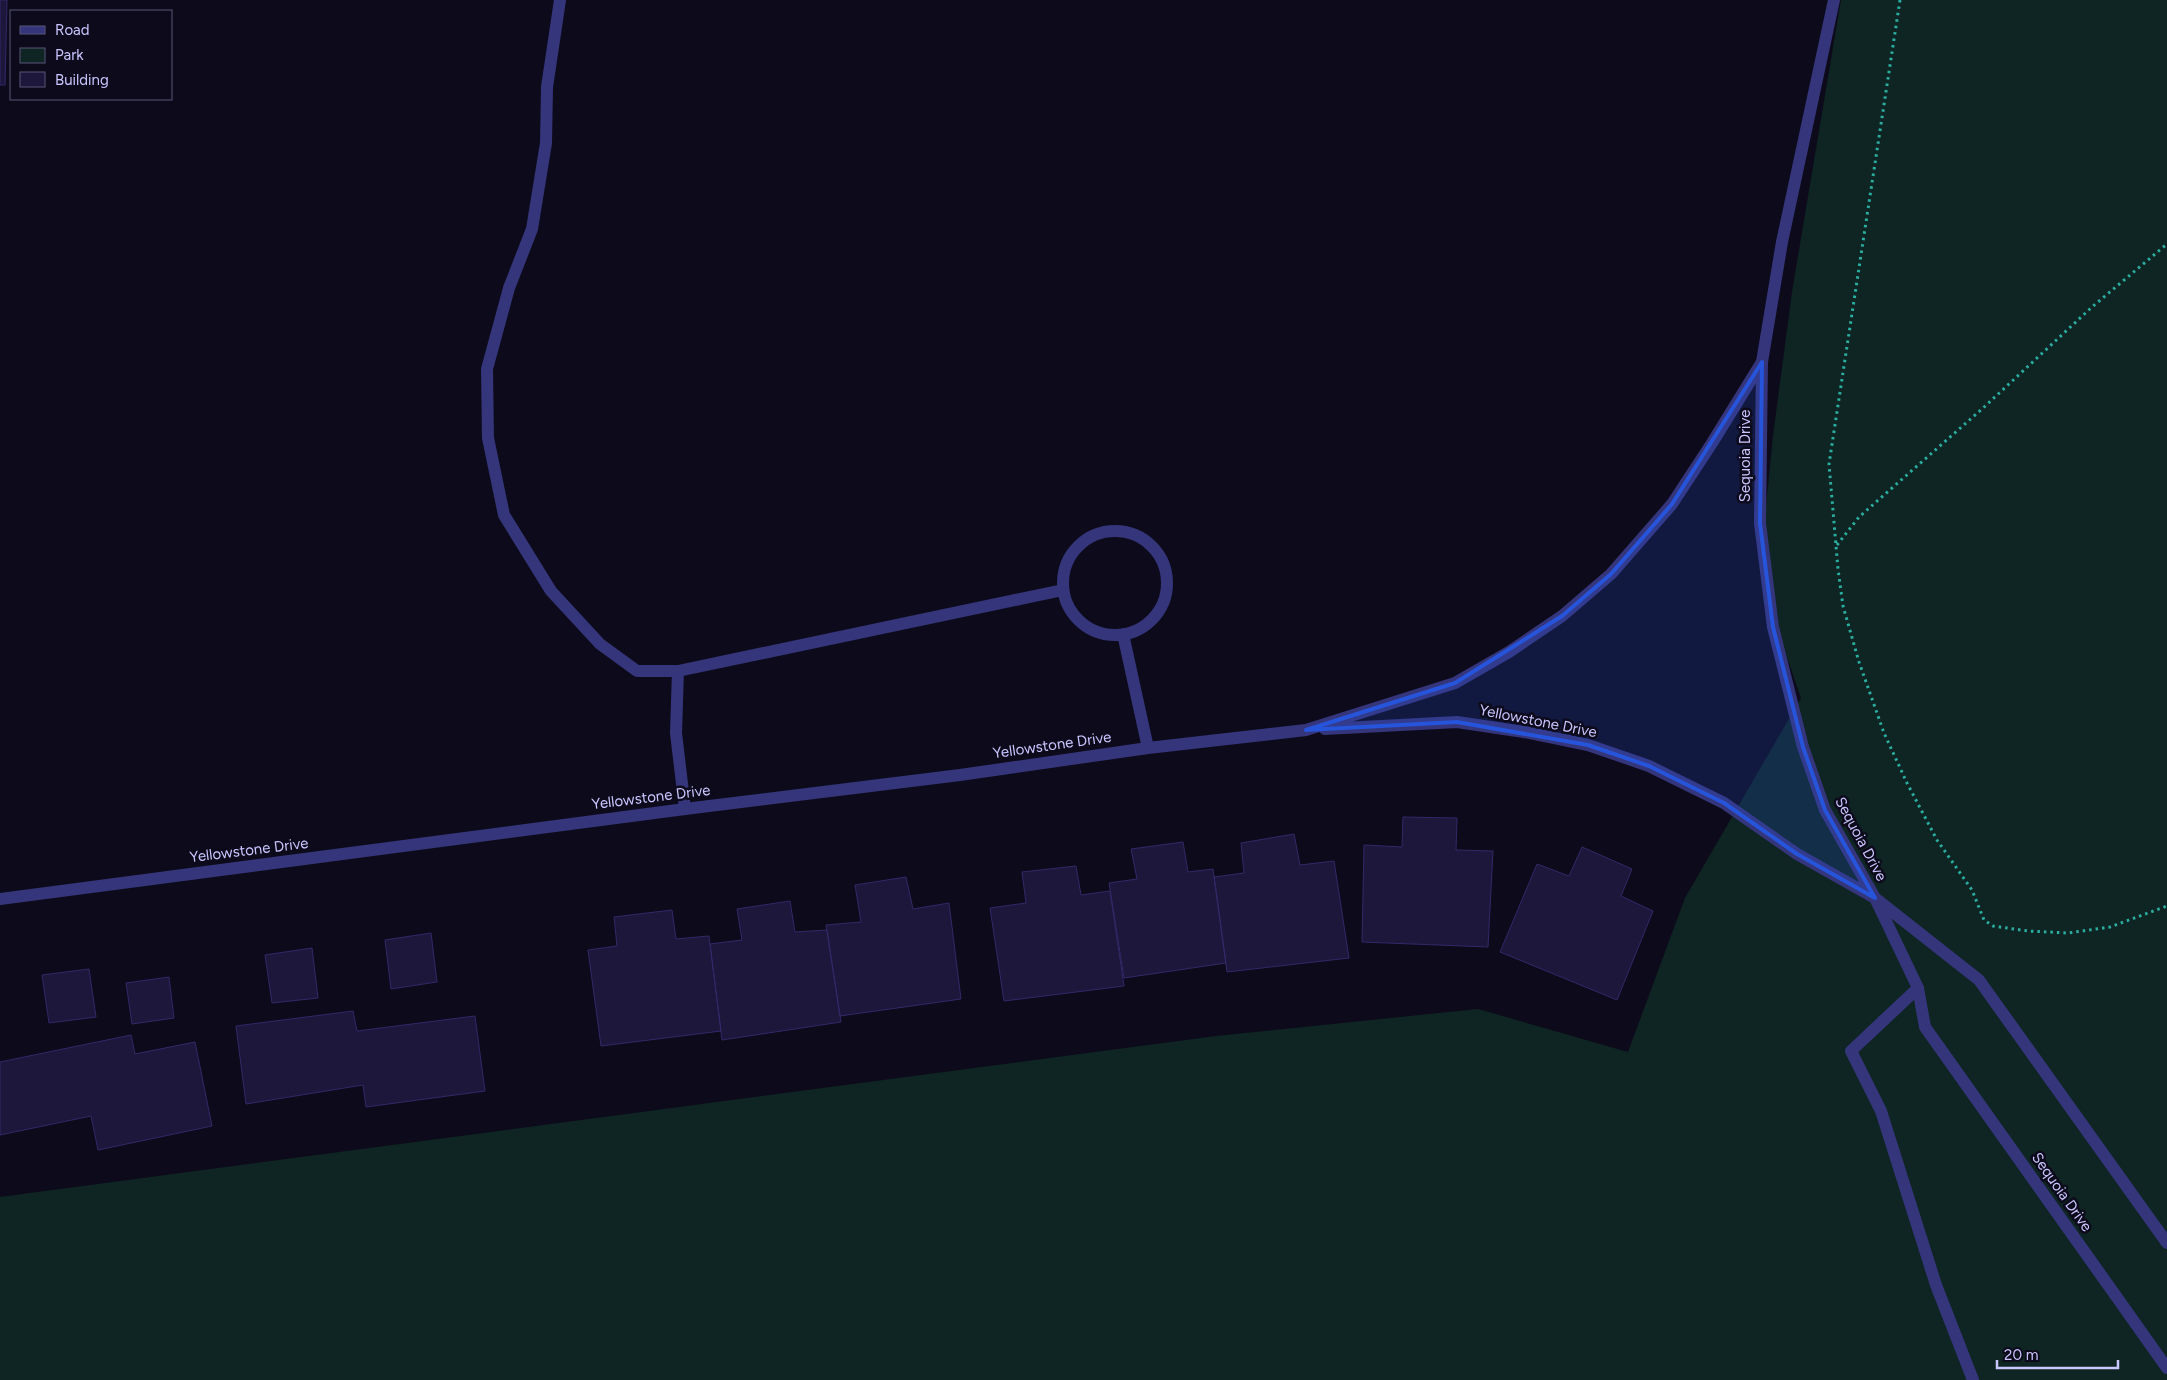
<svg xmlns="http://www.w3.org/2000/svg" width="2167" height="1380" font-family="Figtree,sans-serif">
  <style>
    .green { fill: #0e2523 }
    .building { fill: #1d173c; stroke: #332868 }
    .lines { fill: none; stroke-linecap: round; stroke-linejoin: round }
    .path { stroke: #2bada0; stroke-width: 3; stroke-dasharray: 2.5 4; stroke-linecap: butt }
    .lane { stroke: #35357b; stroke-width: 12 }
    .street { stroke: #35357b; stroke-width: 12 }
    .marked { fill: #2654da; fill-opacity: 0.2; stroke: #2654da; stroke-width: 4; stroke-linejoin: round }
    .labels { text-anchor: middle; stroke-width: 5; stroke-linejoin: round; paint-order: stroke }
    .street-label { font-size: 15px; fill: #c9c5ff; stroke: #0d0b1b }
  </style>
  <rect width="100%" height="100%" fill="#0d0b1b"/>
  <path class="green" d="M 1841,0 L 2167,0 L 2167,1380 L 0,1380 L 0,1197 L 1216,1036 L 1478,1009 L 1628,1052 L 1685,898 L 1801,698 L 1776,626 L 1762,546 L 1773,436 L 1792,292 Z"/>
  <path class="building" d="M 0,0 L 7,0 L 5,85 L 0,85 Z
    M 1403,817 L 1457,818 L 1456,850 L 1493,851 L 1488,947 L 1362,942 L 1364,845 L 1402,847 Z
    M 1294,834 L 1300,865 L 1334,861 L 1349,958 L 1227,972 L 1214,877 L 1244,873 L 1241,843 Z
    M 1183,842 L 1188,872 L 1213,869 L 1226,963 L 1124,978 L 1109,883 L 1137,879 L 1131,849 Z
    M 1582,847 L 1632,869 L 1621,896 L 1653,911 L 1617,1000 L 1500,952 L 1537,864 L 1569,876 Z
    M 1076,866 L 1081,895 L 1110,891 L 1124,986 L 1004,1001 L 990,908 L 1026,903 L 1022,872 Z
    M 906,877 L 913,909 L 949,903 L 961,999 L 840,1016 L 826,925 L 861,922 L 855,885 Z
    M 790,901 L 795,932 L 827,930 L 841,1022 L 722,1040 L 710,944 L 742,940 L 737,909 Z
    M 672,910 L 676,939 L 709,936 L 721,1031 L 601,1046 L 588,950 L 617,946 L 614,917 Z
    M 431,933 L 437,982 L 391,989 L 385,940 Z
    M 312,948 L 318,998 L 272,1003 L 265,955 Z
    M 89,969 L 96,1017 L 49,1023 L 42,975 Z
    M 169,977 L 174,1018 L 132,1024 L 126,983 Z
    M 353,1011 L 357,1031 L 475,1016 L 485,1091 L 366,1107 L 363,1085 L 246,1104 L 236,1026 Z
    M 131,1035 L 135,1054 L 195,1042 L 212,1126 L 98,1150 L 91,1116 L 0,1135 L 0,1062 Z"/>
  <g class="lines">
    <path class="path" d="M 1900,0 L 1829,464 L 1838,569 L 1843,606 L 1859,662 L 1884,733 L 1907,783 L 1937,840 L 1972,890 L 1984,920 L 1993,926 L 2028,931 L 2068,933 L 2110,927 L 2167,906
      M 1837,545 L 1859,517 L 1982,409 L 2092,307 L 2167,244"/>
    <path class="lane" d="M 560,0 L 547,87 L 546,143 L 532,229 L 509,288 L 487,369 L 488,438 L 504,515 L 551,591 L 600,644 L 637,671 L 678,671
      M1063 583a52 52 0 1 1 104 0a52 52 0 1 1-104 0Z
      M 1123,634 L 1148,748
      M 685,809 L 676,733 L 678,671 L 1063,590
      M 1918,988 L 1851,1051 L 1881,1111 L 1936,1285 L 1973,1380"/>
    <path class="street" d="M 1834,0 L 1782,242 L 1762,362 L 1760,523 L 1773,627 L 1803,747 L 1825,810 L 1875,898 L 1918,988 L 1925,1027 L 2167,1368
      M 1325,729 L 1457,722 L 1524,732 L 1588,745 L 1649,766 L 1724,803 L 1797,854 L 1875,898 L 1979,980 L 2167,1243
      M 0,899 L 685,809 L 960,775 L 1148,748 L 1306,730 L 1455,683 L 1509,652 L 1562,616 L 1611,574 L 1672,504 L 1712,443 L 1762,362"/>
  </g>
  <path class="marked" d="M 1762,362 L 1760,523 L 1773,627 L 1803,747 L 1825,810 L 1875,898 L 1797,854 L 1724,803 L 1649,766 L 1588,745 L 1457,722 L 1306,730 L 1455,683 L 1562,616 L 1611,574 L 1672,504 Z"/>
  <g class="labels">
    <g class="street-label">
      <text transform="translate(1745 456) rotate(-90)" y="5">Sequoia Drive</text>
      <text transform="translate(1538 721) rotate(11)" y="5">Yellowstone Drive</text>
      <text transform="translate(1052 745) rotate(-8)" y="5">Yellowstone Drive</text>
      <text transform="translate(651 797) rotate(-7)" y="5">Yellowstone Drive</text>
      <text transform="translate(1861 839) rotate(62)" y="5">Sequoia Drive</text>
      <text transform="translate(249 850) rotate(-7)" y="5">Yellowstone Drive</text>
      <text transform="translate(2062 1192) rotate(55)" y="5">Sequoia Drive</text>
    </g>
  </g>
  <rect x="10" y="10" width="162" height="90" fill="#0d0b1b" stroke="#585576"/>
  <rect x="20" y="26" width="25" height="8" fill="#35357b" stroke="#585576"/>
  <text x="55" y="35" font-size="15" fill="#c9c5ff">Road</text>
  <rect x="20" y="48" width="25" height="15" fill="#0e2523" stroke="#585576"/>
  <text x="55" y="60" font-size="15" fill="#c9c5ff">Park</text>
  <rect x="20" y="72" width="25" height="15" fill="#1d173c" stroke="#585576"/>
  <text x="55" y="85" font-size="15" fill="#c9c5ff">Building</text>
  <path d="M1997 1360v8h121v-8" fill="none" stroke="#c9c5ff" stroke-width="2.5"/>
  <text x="2004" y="1360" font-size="15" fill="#c9c5ff" stroke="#0d0b1b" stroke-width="4" paint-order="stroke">20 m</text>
</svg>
